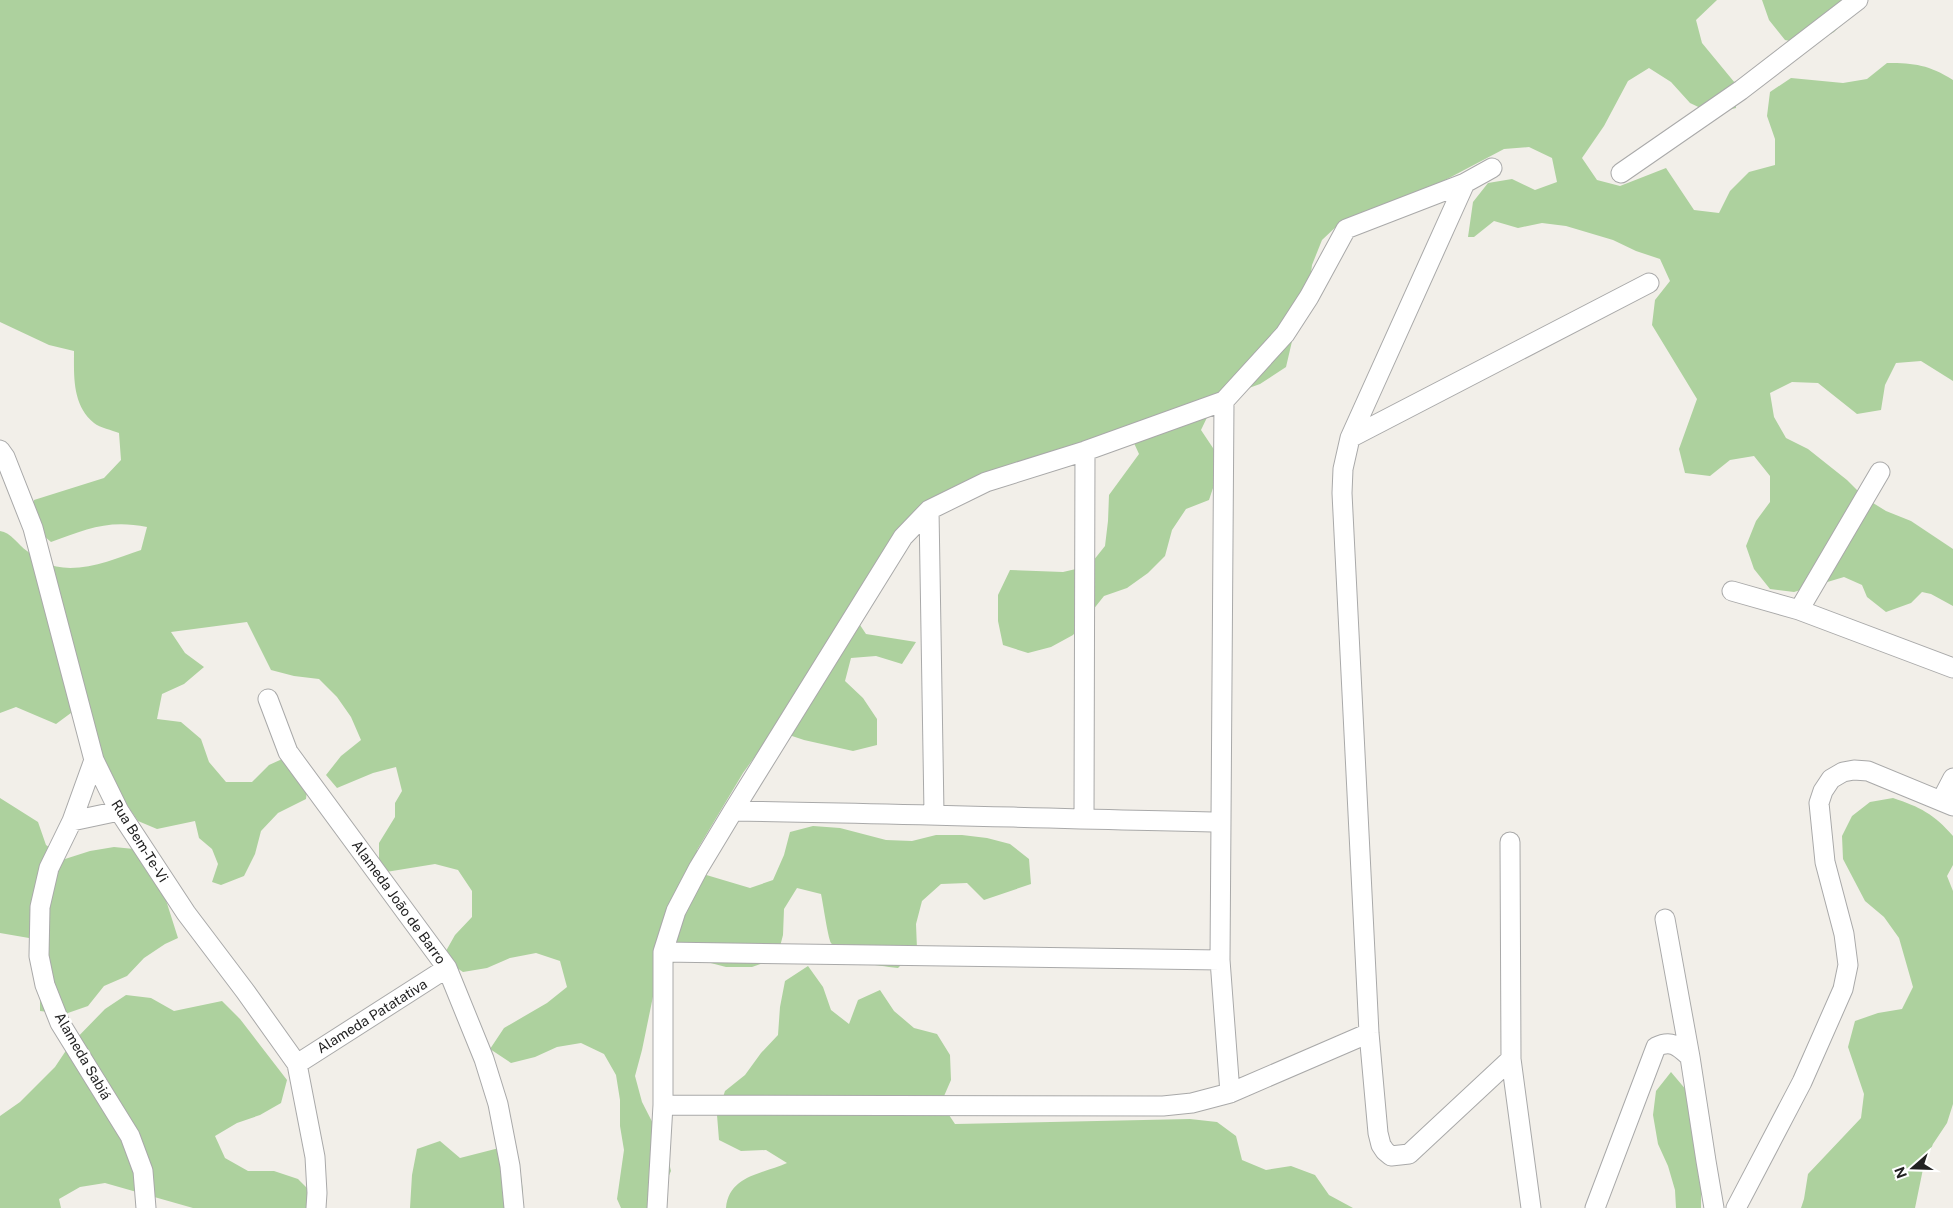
<svg xmlns="http://www.w3.org/2000/svg" width="1953" height="1208" font-family="'Public Sans',sans-serif">
  <style>
    .forest { fill: #add19e }
    .lines { fill: none; stroke-linecap: round; stroke-linejoin: round }
    .street-casing { stroke: #a9a9a9; stroke-width: 21 }
    .street { stroke: #fff; stroke-width: 19 }
    .labels { text-anchor: middle; stroke-width: 5; stroke-linejoin: round; paint-order: stroke }
    .street-label { font-size: 14px; fill: #222; stroke: #fff }
  </style>
  <rect width="100%" height="100%" fill="#f2efe9"/>
  <path class="forest" d="M 0,0 L 1717,0 L 1696,20 L 1702,43 L 1735,83 L 1736,108 L 1713,114 L 1690,103 L 1671,82 L 1649,68 L 1628,81 L 1604,126 L 1582,158 L 1597,180 L 1620,186 L 1666,168 L 1694,210 L 1719,213 L 1730,191 L 1749,172 L 1775,165 L 1775,139 L 1767,116 L 1770,92 L 1791,78 L 1843,83 L 1867,79 L 1887,63 C 1915,63 1929,65 1953,80 L 1953,381 L 1921,361 L 1896,363 L 1885,385 L 1881,410 L 1857,414 L 1818,383 L 1792,382 L 1770,393 L 1774,417 L 1786,438 L 1808,449 L 1847,480 L 1865,498 L 1886,511 L 1911,521 L 1953,549 L 1953,606 L 1931,594 L 1922,592 L 1911,603 L 1886,612 L 1867,597 L 1862,585 L 1844,577 L 1794,592 L 1770,589 L 1754,569 L 1746,546 L 1756,521 L 1770,502 L 1770,476 L 1754,456 L 1730,460 L 1710,476 L 1685,473 L 1679,449 L 1697,399 L 1652,325 L 1655,300 L 1670,281 L 1660,259 L 1636,251 L 1613,240 L 1566,226 L 1542,223 L 1518,228 L 1494,221 L 1474,237 L 1468,237 L 1473,202 L 1488,183 L 1512,179 L 1535,190 L 1557,182 L 1552,158 L 1529,147 L 1504,149 L 1413,197 L 1340,223 L 1322,240 L 1312,265 L 1309,290 L 1293,337 L 1286,367 L 1260,384 L 1235,393 L 1213,405 L 1201,430 L 1215,451 L 1217,476 L 1209,500 L 1186,509 L 1172,530 L 1165,556 L 1148,573 L 1127,588 L 1104,596 L 1073,635 L 1051,647 L 1028,653 L 1003,645 L 998,621 L 998,595 L 1010,570 L 1063,572 L 1089,566 L 1105,546 L 1108,521 L 1109,495 L 1139,454 L 1128,430 L 943,497 L 852,613 L 866,634 L 916,642 L 902,664 L 876,656 L 851,658 L 845,681 L 863,698 L 877,719 L 877,745 L 853,751 L 804,740 L 780,732 L 761,748 L 743,773 L 697,850 L 703,874 L 750,888 L 773,880 L 784,855 L 790,832 L 813,826 L 840,828 L 886,840 L 912,841 L 936,835 L 962,835 L 987,838 L 1010,844 L 1029,859 L 1031,884 L 984,900 L 967,883 L 941,884 L 922,901 L 916,924 L 917,949 L 898,968 C 875,965 846,963 831,943 C 828,938 823,903 821,894 L 797,888 L 784,909 L 783,935 L 777,958 L 752,967 L 726,967 L 703,961 L 677,960 L 657,977 L 642,1050 L 635,1076 L 642,1102 L 665,1147 L 671,1171 L 659,1197 L 663,1208 L 621,1208 L 617,1199 L 624,1150 L 620,1126 L 620,1100 L 616,1075 L 604,1054 L 581,1043 L 557,1047 L 535,1057 L 511,1063 L 490,1049 L 504,1028 L 547,1003 L 567,987 L 560,961 L 536,953 L 510,958 L 487,968 L 463,972 L 442,958 L 455,935 L 472,917 L 472,891 L 458,870 L 435,864 L 386,872 L 379,867 L 379,843 L 395,817 L 395,803 L 402,791 L 396,767 L 373,773 L 337,788 L 326,775 L 341,756 L 361,740 L 351,717 L 337,697 L 319,679 L 294,676 L 271,670 L 247,622 L 171,632 L 185,653 L 204,667 L 184,684 L 162,694 L 157,719 L 181,722 L 201,739 L 209,762 L 226,782 L 252,782 L 269,765 L 291,755 L 309,772 L 306,799 L 278,813 L 261,831 L 255,854 L 244,876 L 221,885 L 212,882 L 218,864 L 212,849 L 199,838 L 195,821 L 157,829 L 138,821 L 127,805 L 79,707 L 56,724 L 16,707 L 0,713 L 0,531 C 11,532 18,545 27,551 C 32,555 38,559 43,562 C 73,577 112,560 141,550 L 147,527 C 109,519 86,529 51,542 L 31,525 L 34,500 L 104,478 L 121,460 L 119,433 C 112,430 100,428 94,423 C 72,405 74,376 74,351 L 49,345 L 0,322 Z
    M 1762,0 L 1856,0 L 1851,15 L 1834,32 L 1811,45 L 1785,40 L 1769,20 Z
    M 0,798 L 38,822 L 46,845 L 65,859 L 90,851 L 114,847 L 134,849 L 158,875 L 178,938 L 165,944 L 144,958 L 127,976 L 104,986 L 88,1006 L 65,1014 L 40,1011 L 40,983 L 47,957 L 29,938 L 0,933 Z
    M 1893,798 C 1920,807 1934,814 1953,836 L 1953,865 L 1947,876 L 1953,891 L 1953,1104 L 1947,1123 L 1933,1144 L 1923,1169 L 1915,1208 L 1801,1208 L 1804,1199 L 1808,1174 L 1861,1118 L 1864,1094 L 1848,1047 L 1855,1021 L 1878,1013 L 1902,1009 L 1913,987 L 1899,938 L 1884,917 L 1865,901 L 1843,859 L 1842,836 L 1852,816 L 1870,802 Z
    M 808,966 L 823,987 L 831,1010 L 849,1024 L 858,1000 L 880,990 L 894,1011 L 914,1028 L 937,1034 L 950,1055 L 951,1080 L 941,1103 L 955,1124 L 1190,1119 L 1217,1122 L 1236,1136 L 1242,1160 L 1266,1170 L 1291,1166 L 1315,1175 L 1329,1195 L 1353,1208 L 726,1208 C 729,1175 763,1174 787,1163 L 766,1150 L 741,1151 L 719,1140 L 717,1115 L 725,1091 L 745,1075 L 761,1053 L 778,1035 L 780,1007 L 785,981 Z
    M 126,995 L 151,998 L 174,1011 L 222,1001 L 240,1019 L 287,1080 L 281,1103 L 260,1115 L 237,1123 L 215,1136 L 225,1158 L 248,1171 L 274,1171 L 298,1179 L 307,1188 L 311,1208 L 193,1208 L 105,1183 L 80,1187 L 59,1199 L 61,1208 L 0,1208 L 0,1116 L 20,1102 L 55,1067 L 69,1046 L 105,1009 Z
    M 1671,1072 L 1687,1091 L 1701,1164 L 1701,1208 L 1676,1208 L 1675,1190 L 1668,1166 L 1658,1144 L 1653,1115 L 1656,1091 Z
    M 440,1141 L 460,1158 L 507,1146 L 520,1168 L 523,1192 L 523,1208 L 410,1208 L 412,1175 L 417,1149 Z"/>
  <g class="lines">
    <g class="street-casing">
      <path id="street" d="M 1621,173 L 1741,90 L 1858,0
        M 1465,183 L 1350,438 L 1343,469 L 1342,493 L 1369,1033 L 1378,1133 L 1381,1145 L 1385,1151 L 1391,1156 L 1409,1154 L 1511,1059
        M 1350,438 L 1649,283
        M 0,450 L 5,457 L 33,528 L 94,760 L 119,811 L 186,913 L 245,991 L 297,1064 L 315,1157 L 317,1193 L 316,1208
        M 929,510 L 934,813
        M 1732,591 L 1799,610 L 1953,668
        M 1799,610 L 1880,472
        M 268,699 L 288,752 L 447,968 L 484,1059 L 498,1104 L 510,1166 L 514,1208
        M 94,760 L 72,821 L 49,868 L 40,907 L 39,956 L 45,985 L 60,1023 L 130,1136 L 143,1171 L 146,1208
        M 1941,801 L 1953,778
        M 733,811 C 896,813 1059,819 1221,822
        M 1084,819 L 1085,451
        M 72,821 L 119,811
        M 1510,842 L 1511,1059 L 1531,1208
        M 1665,919 L 1690,1057 L 1706,1161 L 1714,1208
        M 663,952 L 1220,960
        M 297,1064 L 447,968
        M 1230,1093 L 1220,960 L 1224,401 L 1285,334 L 1309,297 L 1346,229 L 1465,183 L 1492,168
        M 663,1105 L 1163,1106 L 1192,1103 L 1230,1093 L 1369,1033
        M 657,1208 L 663,1105 L 663,952 L 676,911 L 698,869 L 733,811 L 903,537 L 929,510 L 986,482 L 1085,451 L 1224,401
        M 1595,1208 L 1656,1047 C 1672,1039 1679,1047 1690,1057
        M 1736,1208 L 1802,1082 L 1843,989 L 1848,965 L 1844,934 L 1825,862 L 1819,803 L 1823,791 L 1831,779 L 1843,772 L 1854,770 L 1868,771 L 1953,806"/>
    </g>
    <use href="#street" class="street"/>
  </g>
  <g class="labels">
    <g class="street-label">
      <text transform="translate(140 841) rotate(58)" y="5">Rua Bem-Te-Vi</text>
      <text transform="translate(399 902) rotate(54)" y="5">Alameda João de Barro</text>
      <text transform="translate(372 1016) rotate(-32)" y="5">Alameda Patatativa</text>
      <text transform="translate(83 1056) rotate(60)" y="5">Alameda Sabiá</text>
    </g>
  </g>
  <g transform="translate(1913 1168) rotate(250)" stroke="#ffffff" stroke-width="4" paint-order="stroke">
  <path d="M0-4L9 19L0 12L-9 19Z" fill="#222222"/>
  <text y="-8" font-size="14" font-weight="bold" text-anchor="middle" fill="#222222">N</text>
  </g>
</svg>
